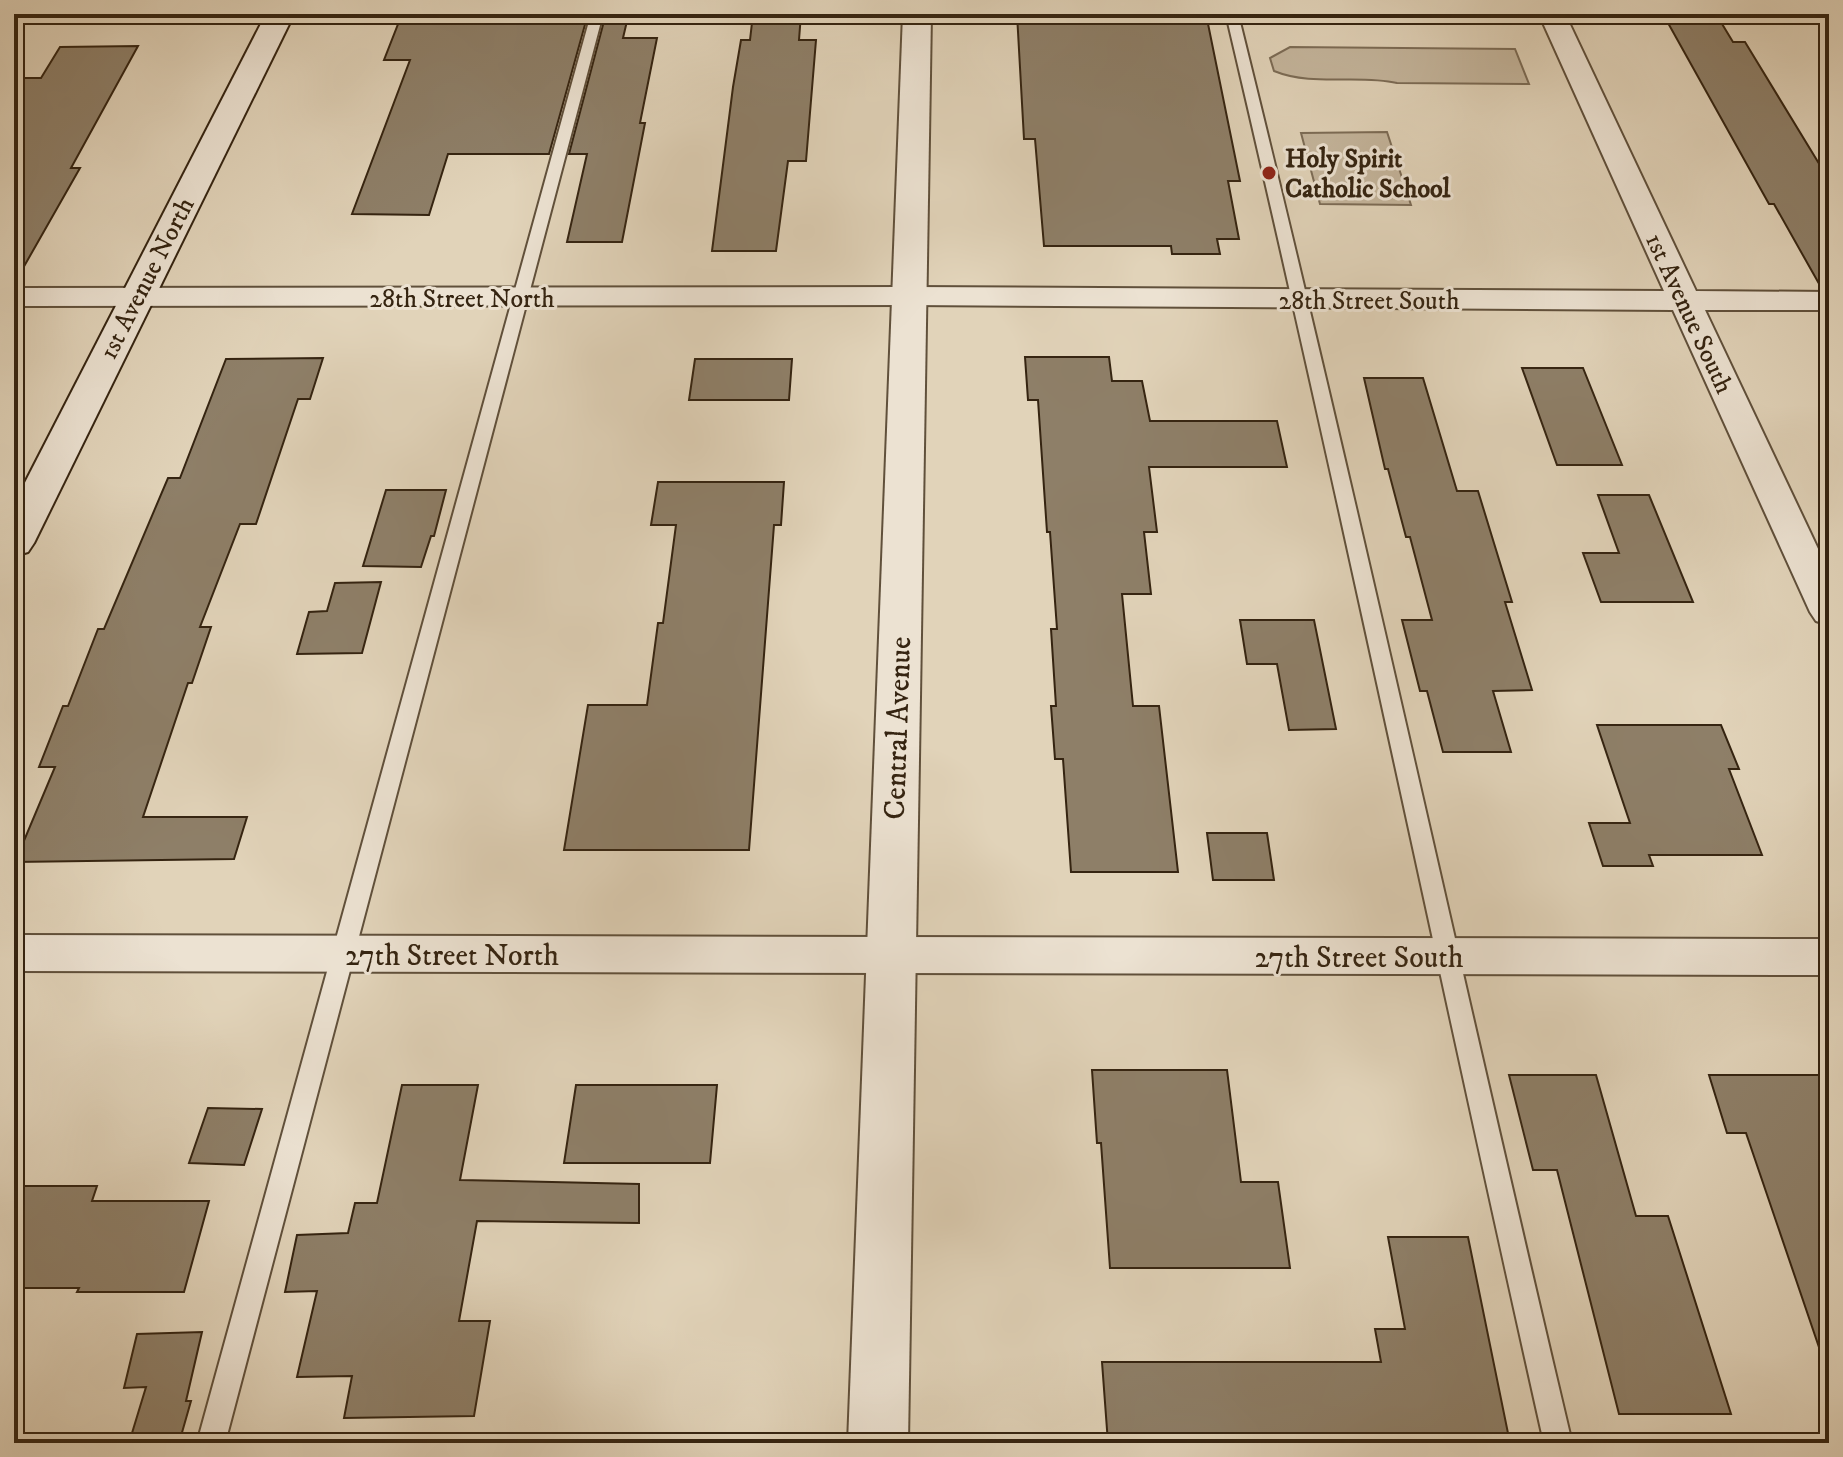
<svg xmlns="http://www.w3.org/2000/svg" width="1843" height="1457" font-family="'IM FELL DW Pica',serif">
  <style>
    .green { fill: #c4b59c; stroke: #7c6c56; stroke-width: 2 }
    .building { fill: #8e7f68; stroke: #352411; stroke-width: 2 }
    .lines { fill: none; stroke-linecap: round; stroke-linejoin: round }
    .service-casing { stroke: #60503b; stroke-width: 4 }
    .minor-casing { stroke: #60503b; stroke-width: 4 }
    .tertiary-casing { stroke: #60503b; stroke-width: 4 }
    .secondary-casing { stroke: #352411; stroke-width: 4 }
    .service { fill: #ece2d2; fill-rule: evenodd }
    .minor { fill: #ece2d2; fill-rule: evenodd }
    .tertiary { fill: #ece2d2; fill-rule: evenodd }
    .secondary { fill: #ece2d2; fill-rule: evenodd }
    .poi-dot { fill: #8f2418; stroke: #ece2d2; stroke-width: 3 }
    .labels { text-anchor: middle; stroke-width: 6; stroke-linejoin: round; paint-order: stroke }
    .far-poi-label { font-size: 26px; font-weight: bold; fill: #352411; stroke: #ece2d2; text-anchor: start }
    .far-street-label { font-size: 26px; fill: #352411; stroke: #ece2d2 }
    .street-label { font-size: 30px; fill: #352411; stroke: #ece2d2 }
  </style>
  <rect width="100%" height="100%" fill="#e1d3b9"/>
  <filter id="stains"><feTurbulence type="fractalNoise" baseFrequency=".0025" numOctaves="4"/><feColorMatrix values="0 0 0 0 .2 0 0 0 0 .09 0 0 0 0 .02 0 0 0 .5 -.17"/></filter>
  <radialGradient id="worn" r=".72"><stop offset=".6" stop-color="#630" stop-opacity="0"/><stop offset="1" stop-color="#630" stop-opacity=".3"/></radialGradient>
  <path class="green" d="M 1290,47 L 1515,49 L 1529,84 L 1397,83 C 1357,74 1313,87 1274,71 L 1270,58 Z
    M 1387,132 L 1411,205 L 1320,204 L 1301,133 Z"/>
  <path class="building" d="M 402,14 L 573,14 L 571,21 L 586,21 L 549,154 L 448,154 L 429,215 L 352,214 L 410,60 L 384,60 Z
    M 753,14 L 801,14 L 799,40 L 816,40 L 806,161 L 788,161 L 776,251 L 712,251 L 733,87 L 741,40 L 750,40 Z
    M 1017,14 L 1206,14 L 1240,181 L 1228,181 L 1239,239 L 1217,239 L 1220,254 L 1172,254 L 1171,246 L 1044,246 L 1035,139 L 1024,139 Z
    M 1663,14 L 1716,14 L 1733,42 L 1745,42 L 1829,180 L 1829,289 L 1822,289 L 1774,204 L 1769,204 Z
    M 604,21 L 627,21 L 623,38 L 657,38 L 640,123 L 645,123 L 622,242 L 567,242 L 587,154 L 569,154 Z
    M 138,46 L 71,168 L 80,168 L 14,284 L 14,78 L 41,78 L 60,47 Z
    M 1025,357 L 1109,357 L 1112,381 L 1142,381 L 1150,421 L 1277,421 L 1287,467 L 1149,467 L 1157,532 L 1144,532 L 1151,594 L 1122,594 L 1133,706 L 1159,706 L 1178,872 L 1071,872 L 1063,759 L 1055,759 L 1051,706 L 1056,706 L 1051,629 L 1057,629 L 1050,532 L 1047,532 L 1038,400 L 1028,400 Z
    M 323,358 L 310,399 L 298,399 L 256,524 L 240,524 L 200,627 L 211,627 L 192,683 L 188,683 L 143,817 L 247,817 L 234,859 L 15,862 L 55,767 L 39,767 L 63,706 L 68,706 L 98,629 L 104,629 L 168,478 L 180,478 L 226,359 Z
    M 695,359 L 792,359 L 789,400 L 689,400 Z
    M 1522,368 L 1583,368 L 1622,465 L 1557,465 Z
    M 1364,378 L 1423,378 L 1457,491 L 1478,491 L 1512,602 L 1505,602 L 1532,690 L 1493,691 L 1511,752 L 1443,752 L 1427,691 L 1420,691 L 1402,620 L 1432,620 L 1410,537 L 1406,537 L 1388,469 L 1385,469 Z
    M 658,482 L 784,482 L 781,525 L 774,525 L 749,850 L 564,850 L 588,705 L 647,705 L 658,623 L 663,623 L 676,525 L 651,525 Z
    M 386,490 L 446,490 L 434,536 L 431,536 L 421,567 L 363,566 Z
    M 1598,495 L 1649,495 L 1693,602 L 1601,602 L 1583,553 L 1619,553 Z
    M 381,582 L 362,653 L 297,654 L 309,612 L 327,611 L 335,583 Z
    M 1240,620 L 1314,620 L 1336,729 L 1289,730 L 1277,664 L 1247,664 Z
    M 1597,725 L 1721,725 L 1739,769 L 1729,769 L 1762,855 L 1649,855 L 1653,866 L 1603,866 L 1589,823 L 1630,823 Z
    M 1207,833 L 1267,833 L 1274,880 L 1213,880 Z
    M 1092,1070 L 1227,1070 L 1241,1182 L 1278,1182 L 1290,1268 L 1110,1268 L 1101,1143 L 1097,1143 Z
    M 1509,1075 L 1596,1075 L 1636,1216 L 1668,1216 L 1731,1414 L 1619,1414 L 1557,1170 L 1533,1170 Z
    M 1709,1075 L 1829,1075 L 1829,1354 L 1822,1356 L 1746,1133 L 1727,1133 Z
    M 402,1085 L 478,1085 L 460,1180 L 639,1184 L 639,1223 L 477,1221 L 459,1321 L 490,1321 L 474,1416 L 344,1418 L 352,1376 L 297,1377 L 317,1291 L 285,1292 L 297,1235 L 348,1233 L 355,1203 L 377,1203 Z
    M 576,1085 L 717,1085 L 710,1163 L 564,1163 Z
    M 208,1108 L 262,1109 L 244,1165 L 189,1163 Z
    M 14,1186 L 97,1186 L 92,1201 L 209,1201 L 184,1292 L 77,1292 L 79,1288 L 14,1288 Z
    M 1388,1237 L 1468,1237 L 1510,1443 L 1108,1443 L 1102,1362 L 1381,1362 L 1375,1329 L 1405,1329 Z
    M 202,1332 L 186,1401 L 191,1401 L 179,1443 L 129,1443 L 146,1387 L 124,1388 L 137,1334 Z"/>
  <g class="lines">
    <g class="service-casing">
      <path id="service" d="M 591,14 L 603,14 L 225,1443 L 197,1443 Z
        M 1226,14 L 1238,14 C 1356,489 1459,967 1572,1443 L 1544,1443 C 1437,967 1338,489 1226,14 Z"/>
    </g>
    <g class="minor-casing">
      <path id="minor" d="M 1539,14 L 1565,14 L 1696,291 L 1829,292 L 1829,310 L 1705,310 L 1829,572 L 1829,625 L 1816,621 L 1810,612 L 1673,310 L 910,305 L 14,306 L 14,288 L 910,287 L 1664,291 Z
        M 14,935 L 1829,939 L 1829,975 L 14,971 Z"/>
    </g>
    <g class="tertiary-casing">
      <path id="tertiary" d="M 903,14 L 931,14 L 908,1443 L 848,1443 Z"/>
    </g>
    <g class="secondary-casing">
      <path id="secondary" d="M 266,14 L 294,14 L 34,543 L 28,552 L 14,556 L 14,504 Z"/>
    </g>
    <use href="#service" class="service"/>
    <use href="#minor" class="minor"/>
    <use href="#tertiary" class="tertiary"/>
    <use href="#secondary" class="secondary"/>
  </g>
  <circle class="poi-dot" cx="1269" cy="173" r="8"/>
  <g class="labels">
    <g class="far-poi-label">
      <text x="1285" y="167">Holy Spirit<tspan x="1285" dy="30">Catholic School</tspan></text>
    </g>
    <g class="far-street-label">
      <text transform="translate(146 278) rotate(-63)" y="9">1st Avenue North</text>
      <text x="462" y="307">28th Street North</text>
      <text x="1369" y="309">28th Street South</text>
      <text transform="translate(1690 313) rotate(65)" y="9">1st Avenue South</text>
    </g>
    <g class="street-label">
      <text transform="translate(897 728) rotate(-88)" y="10">Central Avenue</text>
      <text x="452" y="965">27th Street North</text>
      <text x="1359" y="967">27th Street South</text>
    </g>
  </g>
  <rect width="1843" height="1457" fill="none" stroke="#e1d3b9" stroke-width="48"/>
  <rect x="16" y="16" width="1811" height="1425" fill="none" stroke="#352411" stroke-width="4"/>
  <rect x="24" y="24" width="1795" height="1409" fill="none" stroke="#352411" stroke-width="2"/>
  <rect width="100%" height="100%" filter="url(#stains)"/>
  <rect width="100%" height="100%" fill="url(#worn)"/>
</svg>
